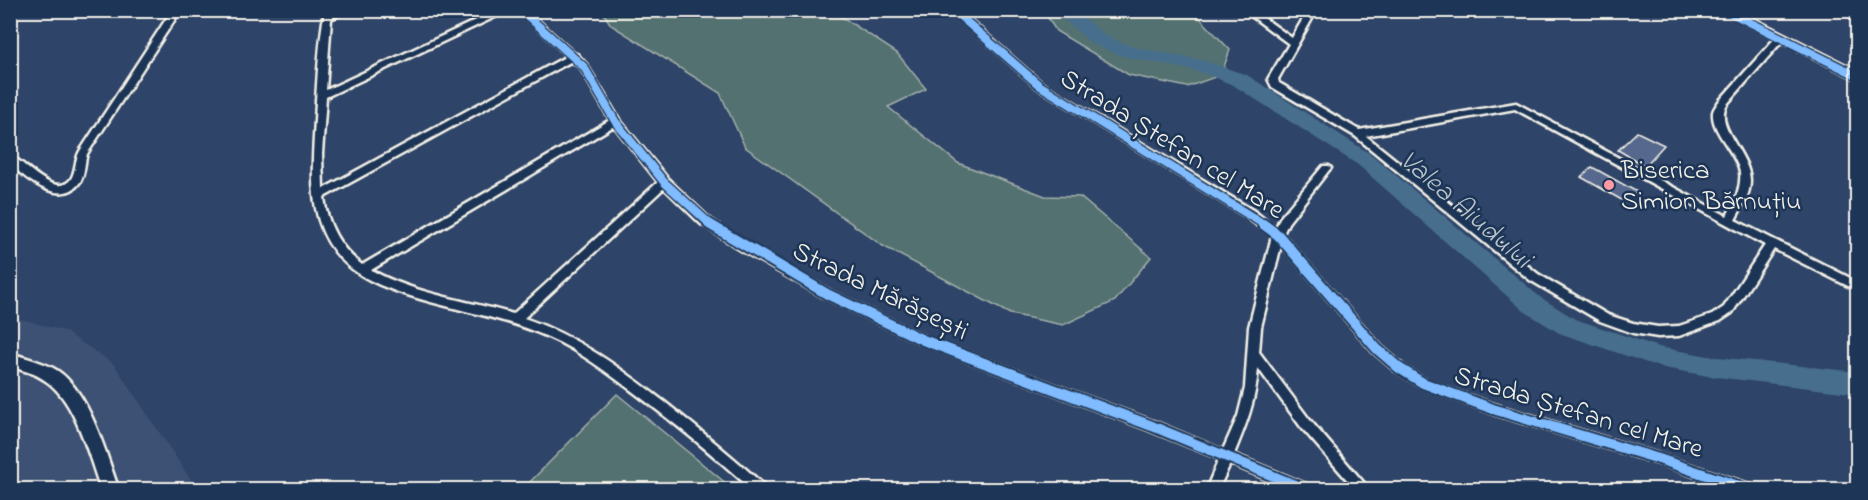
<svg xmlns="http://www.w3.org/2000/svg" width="1868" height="500" font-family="'Indie Flower',sans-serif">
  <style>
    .built { fill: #3e5175 }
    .green { fill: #53716f; stroke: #a4b1ac; stroke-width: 1.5 }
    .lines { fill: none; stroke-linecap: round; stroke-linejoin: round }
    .river { fill: #466e8d; fill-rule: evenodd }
    .building { fill: #56678e; stroke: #f4f1e8; stroke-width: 1.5 }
    .street-casing { stroke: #f4f1e8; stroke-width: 5 }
    .secondary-casing { stroke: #f4f1e8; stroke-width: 5 }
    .street { fill: #1d3557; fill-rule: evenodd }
    .secondary { fill: #1d3557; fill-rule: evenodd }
    .cycleway-far1-casing { stroke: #1d3557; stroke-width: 11 }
    .cycleway-casing { stroke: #1d3557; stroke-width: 14 }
    .cycleway-far1 { stroke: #80bcff; stroke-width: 8 }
    .cycleway { stroke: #80bcff; stroke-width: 10 }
    .poi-dot { fill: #ff9aa2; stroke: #1d3557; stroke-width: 2 }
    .labels { text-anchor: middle; stroke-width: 5; stroke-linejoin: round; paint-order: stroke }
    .street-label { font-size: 27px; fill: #f4f1e8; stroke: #1d3557 }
    .poi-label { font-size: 27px; fill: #f4f1e8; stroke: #1d3557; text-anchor: start }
    .water-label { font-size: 28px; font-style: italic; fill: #b7c3c8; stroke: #1d3557 }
  </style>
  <rect width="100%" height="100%" fill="#2e4468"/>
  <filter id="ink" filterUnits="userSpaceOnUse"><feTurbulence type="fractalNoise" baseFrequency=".0167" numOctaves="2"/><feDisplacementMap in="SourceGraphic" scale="12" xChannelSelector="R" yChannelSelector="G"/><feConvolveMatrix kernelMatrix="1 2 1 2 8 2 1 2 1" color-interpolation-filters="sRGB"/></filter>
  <g filter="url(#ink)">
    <path class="built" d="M 10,316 L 64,331 L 114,364 L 197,489 L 11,489 Z"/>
    <path class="green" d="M 602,11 L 833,11 L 897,53 L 926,89 L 888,107 L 958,163 L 1045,196 L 1080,197 L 1151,257 L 1115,301 L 1063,325 L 1010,314 L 883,246 L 745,147 L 720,93 L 611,25 Z
      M 1044,11 L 1189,11 L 1197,15 L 1230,50 L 1221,75 L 1187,87 L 1129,75 L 1056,31 Z
      M 617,394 L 733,489 L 523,489 Z"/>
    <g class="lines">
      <path class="river" d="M 1053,10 L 1074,10 L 1106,36 L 1133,47 L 1205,61 L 1247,75 L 1372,155 L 1540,297 L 1575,319 L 1659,347 L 1708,356 L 1858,372 L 1858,394 L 1708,376 L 1659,367 L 1559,333 L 1524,311 L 1358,165 L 1233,85 L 1201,72 L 1122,56 L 1092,44 Z"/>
    </g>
    <path class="building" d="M 1637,132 L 1664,145 L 1645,166 L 1618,150 Z
      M 1592,167 L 1637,192 L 1627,203 L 1581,177 Z"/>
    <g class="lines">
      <g class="street-casing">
        <path id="street" d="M 172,10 L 181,10 L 87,154 C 84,163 85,174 80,182 C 62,208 26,179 10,164 L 10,155 C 24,161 55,200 71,179 C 76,171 75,159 80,151 Z
          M 325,10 L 333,10 L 333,12 L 348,10 L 331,19 L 326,90 L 498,10 L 510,10 L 326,97 L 322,154 L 323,189 L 567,56 L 517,10 L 527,10 L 574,53 L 577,54 L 587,65 L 619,119 L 668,179 L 709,218 L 747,243 L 831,291 L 927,337 L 1156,422 L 1223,450 L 1238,416 L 1245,388 L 1249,327 L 1272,236 L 1246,217 L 1036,87 L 949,10 L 959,10 L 1042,83 L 1254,211 L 1276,228 L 1280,218 L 1323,166 L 1329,166 L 1331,168 L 1329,170 L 1288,223 L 1283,234 L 1381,346 L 1403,365 L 1427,380 L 1494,404 L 1659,454 L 1750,484 L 1754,486 L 1756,490 L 1732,490 L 1659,464 L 1493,414 L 1419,386 L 1395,371 L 1373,352 L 1281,245 L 1261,327 L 1259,352 L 1309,419 L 1370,490 L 1356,490 L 1301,427 L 1258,368 C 1256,400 1246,425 1234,454 L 1311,486 L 1313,490 L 1292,490 L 1230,464 L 1218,490 L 1206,490 L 1219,459 L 1148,430 L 919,343 L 823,297 L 739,249 L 701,224 L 664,188 L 524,318 C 577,336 622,369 666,403 C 700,430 733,457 765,486 L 767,490 L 752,490 C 715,456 676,424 636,394 C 608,373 580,351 548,337 C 495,313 434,308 380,285 C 297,249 313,175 316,101 C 318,71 319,40 325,10 ZM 572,61 L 581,69 L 610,120 L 362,265 C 340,248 327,225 324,197 ZM 614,126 L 658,182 L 513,314 C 466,300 414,294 371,270 Z
          M 1243,10 L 1253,10 L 1292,38 L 1308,10 L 1317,10 L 1278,79 L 1279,83 L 1359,130 L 1516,103 L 1727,216 C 1734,202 1742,188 1740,172 C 1736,152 1711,132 1713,112 C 1714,108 1718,103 1720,100 L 1777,36 L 1783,36 L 1783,40 L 1727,104 C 1713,126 1750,154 1750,181 C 1750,196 1741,208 1735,220 L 1858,282 L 1858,291 L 1774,249 L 1732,313 L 1720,321 L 1679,336 L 1658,337 L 1633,333 L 1600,321 L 1530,280 L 1355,136 L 1272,87 L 1268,79 L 1289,44 ZM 1515,109 L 1765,245 L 1724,307 L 1712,315 L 1679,326 L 1658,327 L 1633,323 L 1608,315 L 1538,274 L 1366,136 Z"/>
      </g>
      <g class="secondary-casing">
        <path id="secondary" d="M 1719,10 L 1736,10 L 1858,71 L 1858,80 Z
          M 10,353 C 26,358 44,362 58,371 C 90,393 106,455 119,490 L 101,490 C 89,457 76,401 46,381 C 35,373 23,370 10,367 Z"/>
      </g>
      <use href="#street" class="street"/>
      <use href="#secondary" class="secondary"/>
      <g class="cycleway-far1-casing">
        <path id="cycleway-far1" d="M 521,10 L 584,67 L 615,121 L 664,182 L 711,225
          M 953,10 L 1039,85 L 1265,225
          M 1725,10 L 1858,76"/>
      </g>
      <g class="cycleway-casing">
        <path id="cycleway" d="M 709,224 L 827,294 L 923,340 L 1152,426 L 1307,490
          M 1263,224 L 1278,235 L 1377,349 L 1399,368 L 1423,383 L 1493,409 L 1659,459 L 1750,490"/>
      </g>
      <use href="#cycleway-far1" class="cycleway-far1"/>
      <use href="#cycleway" class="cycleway"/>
    </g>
  </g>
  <circle class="poi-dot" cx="1609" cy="185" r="6"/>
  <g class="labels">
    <g class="street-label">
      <text transform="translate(1173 143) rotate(32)" y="9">Strada Ștefan cel Mare</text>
      <text transform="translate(881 290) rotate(26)" y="9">Strada Mărășești</text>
      <text transform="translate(1579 411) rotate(17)" y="9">Strada Ștefan cel Mare</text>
    </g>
    <g class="poi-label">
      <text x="1621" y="178">Biserica<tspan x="1621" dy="31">Simion Bărnuțiu</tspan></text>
    </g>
    <g class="water-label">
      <text transform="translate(1467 208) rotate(41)" y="10">Valea Aiudului</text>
    </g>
  </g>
  <rect width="1868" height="500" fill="none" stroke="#1d3557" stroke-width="36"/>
  <rect x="18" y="18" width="1832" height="464" fill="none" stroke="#f4f1e8" stroke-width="2" filter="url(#ink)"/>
</svg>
